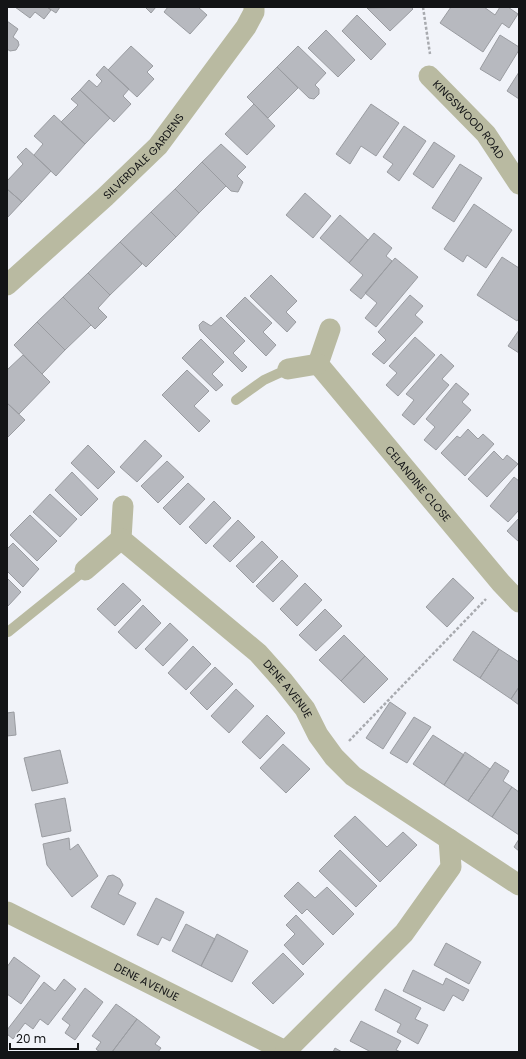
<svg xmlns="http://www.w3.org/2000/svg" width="526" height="1059" font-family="Poppins,sans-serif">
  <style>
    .building { fill: #b7b9bf; stroke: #9a9ca1 }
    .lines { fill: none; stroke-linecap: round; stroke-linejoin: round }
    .path { stroke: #a8aaaf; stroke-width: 2.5; stroke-dasharray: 3 2; stroke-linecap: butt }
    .lane { stroke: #b9baa1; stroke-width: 10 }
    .street { stroke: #b9baa1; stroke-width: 21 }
    .labels { text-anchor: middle; stroke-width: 3; stroke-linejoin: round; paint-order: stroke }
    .street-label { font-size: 11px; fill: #131416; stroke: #f1f3f9 }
  </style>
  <rect width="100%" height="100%" fill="#f1f3f9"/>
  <path class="building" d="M 15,7 L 47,7 L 51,10 L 44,19 L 35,12 L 30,18 Z
    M 47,7 L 60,7 L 56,13 Z
    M 145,7 L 156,7 L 151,13 Z
    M 168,7 L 198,7 L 207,15 L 190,34 L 164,12 Z
    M 411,7 L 413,9 L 390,31 L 367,8 Z
    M 451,7 L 484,7 L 495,15 L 500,7 L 508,7 L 518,14 L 509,28 L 502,23 L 483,52 L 440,23 Z
    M 357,15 L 386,44 L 371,60 L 342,31 Z
    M 7,21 L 18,29 L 13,37 L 18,41 L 19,45 L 16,50 L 10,51 L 7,49 Z
    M 326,30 L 355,60 L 338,77 L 308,48 Z
    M 500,35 L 519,47 L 519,50 L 500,81 L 480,69 Z
    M 131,46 L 153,66 L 147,72 L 154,79 L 137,97 L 108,70 Z
    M 298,46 L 326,73 L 315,85 L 319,89 L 319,94 L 314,99 L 309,98 L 277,67 Z
    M 104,66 L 129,89 L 123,96 L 131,104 L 114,122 L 80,90 L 89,80 L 97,87 L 102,81 L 96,75 Z
    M 277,67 L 298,88 L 268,118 L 247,97 Z
    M 519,72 L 519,99 L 507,91 Z
    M 80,90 L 110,118 L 85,144 L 61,122 L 78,105 L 71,99 Z
    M 254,104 L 275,126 L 247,155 L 225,134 Z
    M 371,104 L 399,123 L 376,156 L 361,146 L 350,164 L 336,154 Z
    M 54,115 L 85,144 L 56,176 L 34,155 L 43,144 L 34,136 Z
    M 404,126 L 426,141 L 399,181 L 387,172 L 393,164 L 383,157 Z
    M 434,142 L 455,156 L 433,188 L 413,174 Z
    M 221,144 L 246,167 L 237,176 L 243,182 L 238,192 L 231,191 L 202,162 Z
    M 26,148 L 51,171 L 22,202 L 7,189 L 7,181 L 23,164 L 17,157 Z
    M 202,162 L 226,186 L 199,213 L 175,189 Z
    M 460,164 L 482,178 L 454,222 L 432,208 Z
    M 7,189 L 22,202 L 7,218 Z
    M 175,189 L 199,213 L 176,237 L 151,212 Z
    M 305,193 L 331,216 L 313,238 L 286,215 Z
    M 474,204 L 512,230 L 486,268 L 467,255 L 463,262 L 444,249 Z
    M 151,212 L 176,237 L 146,267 L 120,242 Z
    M 340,215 L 368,240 L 349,263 L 320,238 Z
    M 374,233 L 392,248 L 386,256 L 392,261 L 361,299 L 350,290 L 363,275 L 349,263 Z
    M 120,242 L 142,264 L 110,295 L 88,273 Z
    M 502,257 L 519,268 L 519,318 L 517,321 L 477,295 Z
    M 395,258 L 418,277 L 376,327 L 365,318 L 377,303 L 365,293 Z
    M 88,273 L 110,295 L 98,308 L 107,317 L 95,329 L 63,297 Z
    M 271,275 L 297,301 L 286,312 L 296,322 L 287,332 L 250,296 Z
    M 410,295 L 423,306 L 415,315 L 423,322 L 384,364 L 372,354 L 386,340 L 378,332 Z
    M 63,297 L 91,325 L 65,350 L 37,322 Z
    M 245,297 L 272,323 L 263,332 L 276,345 L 266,356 L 226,316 Z
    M 221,317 L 245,341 L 233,353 L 247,367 L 242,372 L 200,330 L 199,325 L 203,321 L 211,326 Z
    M 37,322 L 65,350 L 42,374 L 14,345 Z
    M 519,330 L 519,353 L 508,346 Z
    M 415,337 L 435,355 L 398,396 L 386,385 L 397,373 L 389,366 Z
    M 201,339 L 224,362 L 212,374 L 223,385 L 216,391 L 182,358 Z
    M 441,354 L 454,366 L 442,379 L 449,385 L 414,425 L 402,415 L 414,400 L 406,394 Z
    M 23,355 L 50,382 L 19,414 L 7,403 L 7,370 Z
    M 187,370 L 209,391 L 194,406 L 210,421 L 199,432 L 162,395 Z
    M 456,383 L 469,394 L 462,402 L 471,410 L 436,450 L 424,440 L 435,427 L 426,419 Z
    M 7,403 L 25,420 L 7,438 Z
    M 468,429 L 478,439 L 483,434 L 494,444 L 465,476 L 441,453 L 457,436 L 460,438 Z
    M 145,440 L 162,456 L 137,482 L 120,467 Z
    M 88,445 L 115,472 L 98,489 L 71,463 Z
    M 494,451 L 503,460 L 507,455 L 518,464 L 487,497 L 468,479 Z
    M 167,461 L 184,477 L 158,503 L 141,486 Z
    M 72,472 L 98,499 L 81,516 L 55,490 Z
    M 514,477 L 519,481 L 519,510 L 508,522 L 490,506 Z
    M 188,483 L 205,499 L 180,525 L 163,508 Z
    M 50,494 L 77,519 L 60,537 L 33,512 Z
    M 214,501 L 231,518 L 206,544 L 189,527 Z
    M 30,515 L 57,541 L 37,561 L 10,535 Z
    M 519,518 L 519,542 L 507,531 Z
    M 238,520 L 255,537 L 230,562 L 213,546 Z
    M 262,541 L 278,557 L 253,583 L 236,566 Z
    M 13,543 L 39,569 L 23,587 L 7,571 L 7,549 Z
    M 282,560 L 298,576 L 273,602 L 256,586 Z
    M 7,578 L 21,592 L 8,606 L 7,605 Z
    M 453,578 L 474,598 L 447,627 L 426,607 Z
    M 123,583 L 141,600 L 115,626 L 97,609 Z
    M 305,583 L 322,600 L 297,626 L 280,609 Z
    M 143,605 L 161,623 L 136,649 L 118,632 Z
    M 325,609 L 342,626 L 316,651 L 299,635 Z
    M 170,623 L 188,640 L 163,666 L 145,649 Z
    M 473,631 L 499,649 L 480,678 L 453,660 Z
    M 344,635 L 365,656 L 341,681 L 319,660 Z
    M 193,646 L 211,664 L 186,690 L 168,673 Z
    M 499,649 L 519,662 L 519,687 L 511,699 L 480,678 Z
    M 365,656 L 388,679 L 364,703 L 341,681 Z
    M 215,667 L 233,684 L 207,710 L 190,693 Z
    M 519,687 L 519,705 L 511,699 Z
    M 236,689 L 254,706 L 229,733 L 211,716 Z
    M 390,702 L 406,713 L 383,749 L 366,738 Z
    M 14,712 L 16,735 L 7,736 L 7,713 Z
    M 267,715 L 285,733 L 260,759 L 242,742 Z
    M 414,717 L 431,727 L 407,763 L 390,753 Z
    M 433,735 L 464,755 L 444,785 L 413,764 Z
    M 283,744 L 310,769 L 286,793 L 260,768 Z
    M 60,750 L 68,783 L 32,791 L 24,758 Z
    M 465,752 L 490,769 L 468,801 L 444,785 Z
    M 495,762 L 509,771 L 503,781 L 512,787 L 492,817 L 468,801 Z
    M 512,787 L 519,792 L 519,835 L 492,817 Z
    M 65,798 L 71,831 L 42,837 L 35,804 Z
    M 355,816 L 387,847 L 403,832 L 417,845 L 380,882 L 334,836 Z
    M 69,838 L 70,850 L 78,844 L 98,876 L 72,897 L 47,865 L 43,844 Z
    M 519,839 L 519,851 L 514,847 Z
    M 340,850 L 377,886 L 356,907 L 319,871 Z
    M 113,875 L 120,879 L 123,885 L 118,894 L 136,903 L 124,925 L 91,907 L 108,876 Z
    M 298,882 L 315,898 L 327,887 L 354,914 L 333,935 L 307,909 L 302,914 L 284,896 Z
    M 156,898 L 184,912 L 170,941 L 162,937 L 158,945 L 137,935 Z
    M 296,915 L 324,944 L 303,965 L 284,945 L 295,934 L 286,925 Z
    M 186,924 L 215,939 L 201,966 L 172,951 Z
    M 217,934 L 248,951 L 232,982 L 201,966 Z
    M 446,943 L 481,962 L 469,984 L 434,965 Z
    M 283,953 L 304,974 L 273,1004 L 252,983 Z
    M 14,957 L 40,976 L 21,1004 L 7,994 L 7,967 Z
    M 413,970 L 443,985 L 446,978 L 469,990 L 463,1001 L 453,995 L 444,1011 L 403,991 Z
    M 64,979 L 76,989 L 48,1025 L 40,1019 L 33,1029 L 25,1023 L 13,1039 L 7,1034 L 7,1030 L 44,982 L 55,991 Z
    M 85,988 L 103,1002 L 75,1040 L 65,1033 L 70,1025 L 62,1019 Z
    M 385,989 L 421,1008 L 415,1019 L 428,1025 L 418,1044 L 397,1032 L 401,1024 L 375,1010 Z
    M 116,1004 L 137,1019 L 112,1052 L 100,1052 L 96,1049 L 101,1042 L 92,1036 Z
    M 137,1019 L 160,1037 L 155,1044 L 161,1048 L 158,1052 L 112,1052 Z
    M 361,1021 L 401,1041 L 396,1050 L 401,1052 L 371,1052 L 350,1041 Z
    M 335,1048 L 342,1052 L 333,1052 Z"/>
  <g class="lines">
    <path class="path" d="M 423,7 L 430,54
      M 349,741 L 486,599"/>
    <path class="lane" d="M 236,400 L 264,380 L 288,369
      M 8,632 L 85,570"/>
    <g class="street">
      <path id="s1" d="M 429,76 L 486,134 L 519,184"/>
      <path id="s2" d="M 7,285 L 105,197 L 158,146 L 246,27 L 254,12 L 254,7"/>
      <path id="s3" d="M 330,329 L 318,364 L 501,583 L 519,602"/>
      <path d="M 288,369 L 318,364"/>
      <path id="s4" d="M 123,506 L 121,539 L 258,653 L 283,681 L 305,709 L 318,735 L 334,757 L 353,776 L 519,885"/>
      <path d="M 85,570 L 121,539"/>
      <path id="s5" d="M 7,912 L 285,1051"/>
      <path d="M 285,1052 L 404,933 L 451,867 L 449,839"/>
    </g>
  </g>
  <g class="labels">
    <g class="street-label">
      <text dy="4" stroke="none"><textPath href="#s1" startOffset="59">KINGSWOOD ROAD</textPath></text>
      <text dy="4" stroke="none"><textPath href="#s2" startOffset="188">SILVERDALE GARDENS</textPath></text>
      <text dy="4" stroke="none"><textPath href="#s3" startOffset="193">CELANDINE CLOSE</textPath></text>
      <text dy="4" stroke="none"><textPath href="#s4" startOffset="258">DENE AVENUE</textPath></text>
      <text dy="4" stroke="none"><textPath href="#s5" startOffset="156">DENE AVENUE</textPath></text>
    </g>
  </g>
  <rect width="526" height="1059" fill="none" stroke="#131416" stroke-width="16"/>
  <path d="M10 1043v6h68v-6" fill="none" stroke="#131416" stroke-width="2"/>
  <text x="16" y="1043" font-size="12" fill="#131416" stroke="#f1f3f9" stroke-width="3" paint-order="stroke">20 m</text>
</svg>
